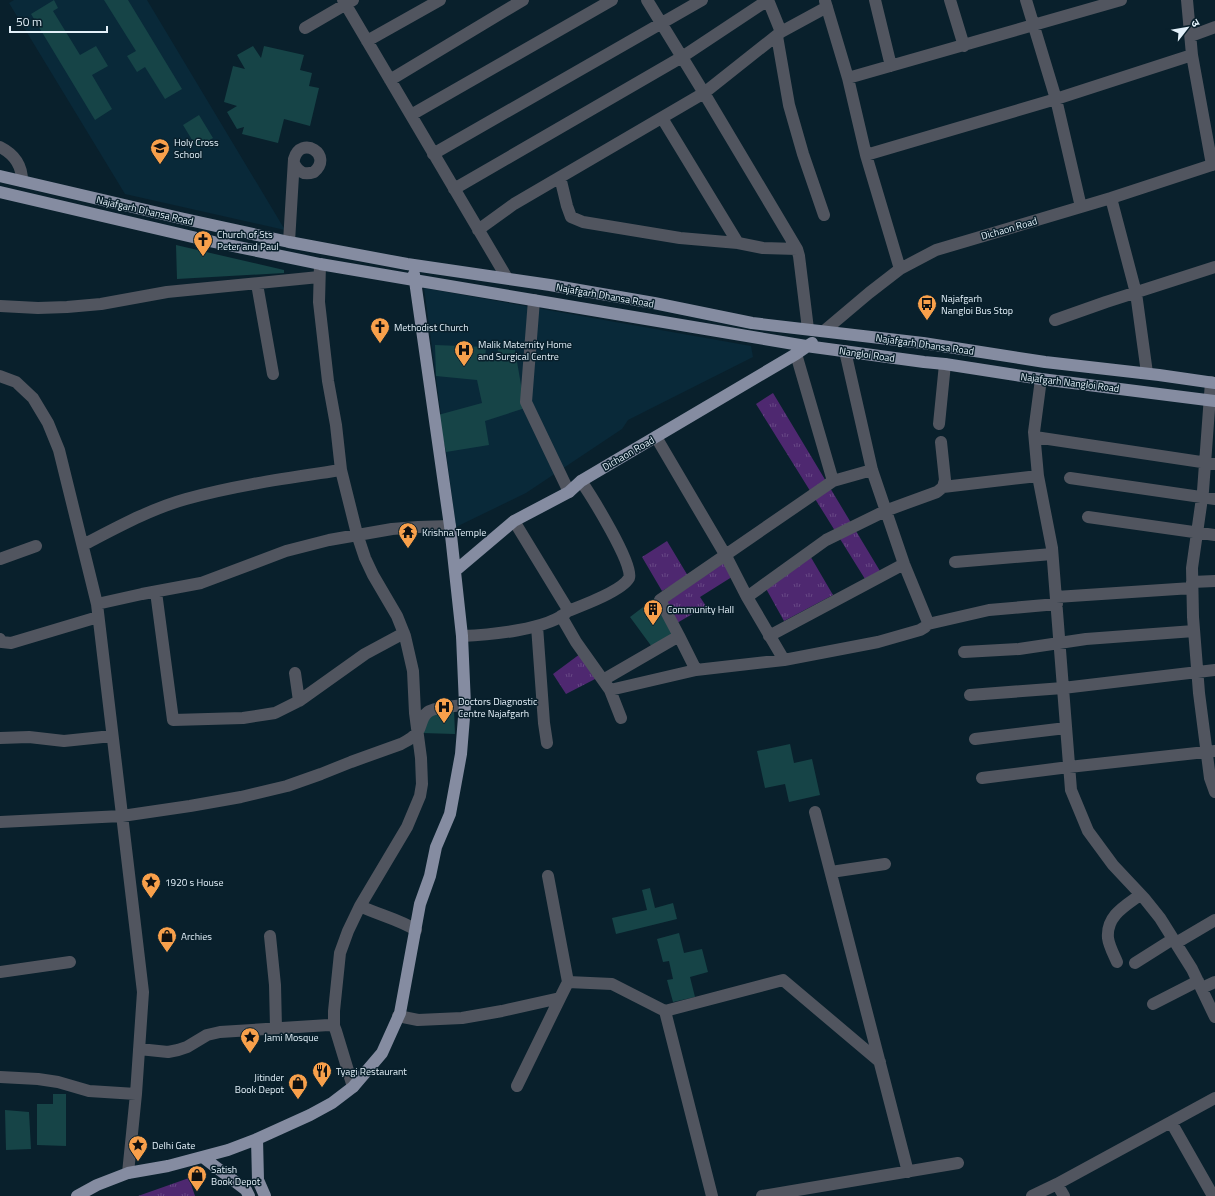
<svg xmlns="http://www.w3.org/2000/svg" width="1215" height="1196" font-family="'Titillium Web','Noto Sans Devanagari',sans-serif">
  <style>
    .built { fill: #092939 }
    .park { fill: url(#park-tufts) }
    .building { fill: #164447 }
    .lines { fill: none; stroke-linecap: round; stroke-linejoin: round }
    .minor { stroke: #51555f; stroke-width: 12 }
    .major { stroke: #858ca1; stroke-width: 12 }
    .labels { text-anchor: middle; stroke-width: 3; stroke-linejoin: round; paint-order: stroke }
    .poi-label { font-size: 10px; fill: #e3f0f9; stroke: #09202c; text-anchor: start }
    .street-label { font-size: 10px; fill: #e3f0f9; stroke: #09202c }
  </style>
  <defs>
    <pattern id="park-tufts" width="24" height="20" patternUnits="userSpaceOnUse"><rect width="24" height="20" fill="#4e2870"/><path d="M3 7l-1-3M5 7V3M7 7l1-3M15 17l-1-3M17 17v-4M19 17l1-3" fill="none" stroke="#674885"/></pattern>
  </defs>
  <rect width="100%" height="100%" fill="#09202c"/>
  <path class="built" d="M 14,0 L 147,0 L 285,230 L 125,194 L 9,3 Z
    M 424,288 L 751,346 L 753,357 L 628,420 L 622,429 L 526,493 L 456,527 Z"/>
  <path class="park" d="M 773,393 L 880,571 L 865,579 L 756,404 Z
    M 667,541 L 688,576 L 662,591 L 642,557 Z
    M 809,554 L 833,595 L 784,621 L 764,585 Z
    M 725,561 L 735,575 L 700,597 L 706,606 L 677,623 L 667,602 Z
    M 580,654 L 597,678 L 566,694 L 553,674 Z
    M 189,1178 L 195,1196 L 138,1196 Z"/>
  <path class="building" d="M 54,0 L 58,8 L 53,11 L 80,55 L 96,46 L 108,66 L 92,75 L 112,109 L 95,120 L 31,14 Z
    M 104,0 L 128,0 L 182,89 L 165,99 L 145,67 L 137,72 L 127,56 L 136,51 Z
    M 253,46 L 261,58 L 264,46 L 304,55 L 300,70 L 312,73 L 309,86 L 319,88 L 310,126 L 284,119 L 278,143 L 242,134 L 244,127 L 237,129 L 227,112 L 237,106 L 224,102 L 233,66 L 245,69 L 237,55 Z
    M 199,115 L 213,138 L 197,148 L 183,125 Z
    M 176,245 L 284,270 L 284,273 L 177,279 Z
    M 435,345 L 486,347 L 485,359 L 497,360 L 498,348 L 515,350 L 525,408 L 485,421 L 489,445 L 446,452 L 438,415 L 482,403 L 477,380 L 436,376 Z
    M 655,598 L 673,635 L 652,647 L 630,617 Z
    M 454,710 L 455,734 L 422,733 L 426,715 Z
    M 790,744 L 794,763 L 812,759 L 820,795 L 789,802 L 785,784 L 765,788 L 757,751 Z
    M 650,888 L 655,908 L 673,903 L 677,919 L 616,934 L 612,918 L 647,910 L 642,890 Z
    M 679,933 L 684,953 L 702,949 L 708,972 L 690,977 L 695,997 L 673,1002 L 667,980 L 673,979 L 669,961 L 663,962 L 657,939 Z
    M 53,1094 L 66,1094 L 66,1146 L 37,1145 L 37,1104 L 53,1104 Z
    M 5,1110 L 29,1112 L 31,1149 L 6,1150 Z"/>
  <g class="lines">
    <path class="minor" d="M 343,0 L 507,278
      M 647,0 L 704,93 L 797,249 L 799,256 L 808,329
      M 768,0 L 781,32
      M 875,0 L 891,66
      M 950,0 L 964,46
      M 1026,0 L 1056,99 L 1081,207
      M 1187,0 L 1192,55 L 1212,165
      M 825,1 L 848,78 L 866,155 L 900,269
      M 305,28 L 353,0
      M 777,36 L 789,105 L 803,154 L 824,215
      M 1191,36 L 1215,27
      M 367,41 L 440,0
      M 848,78 L 1121,0
      M 390,80 L 523,0
      M 411,115 L 612,0
      M 662,118 L 738,243
      M 0,147 C 14,154 22,165 22,181
      M 433,154 L 702,0
      M 866,155 L 1056,99 L 1192,55
      M 560,177 L 567,206 L 571,217 L 583,222 L 680,238 L 738,243 L 763,248 L 797,249
      M 454,189 L 682,57 L 768,0
      M 1111,198 L 1136,293 L 1147,373
      M 478,230 L 514,204 L 704,93 L 781,32 L 827,7
      M 289,242 L 294,159 C 301,134 334,155 314,172 C 305,175 299,173 294,164
      M 320,264 L 319,302 L 328,381 L 336,425 L 341,470 L 357,534 L 365,558 L 373,575 L 397,616 L 405,636 L 413,671 L 415,713 L 421,758 L 422,784 L 420,796 L 407,827 L 360,906 L 348,931 L 340,953 L 334,1011 L 334,1026
      M 257,284 L 273,374
      M 534,300 L 526,402 L 569,492
      M 0,306 L 38,308 L 67,307 L 101,304 L 167,292 L 319,277
      M 1055,320 L 1106,302 L 1215,267
      M 824,331 L 869,293 L 900,269 L 936,250 L 1111,198 L 1215,164
      M 796,354 L 833,481
      M 0,376 L 16,382 L 33,398 L 48,423 L 59,450 L 97,604 L 143,992 L 136,1094 L 128,1173
      M 1041,379 L 1034,432 L 1038,476 L 1052,548 L 1071,790 L 1088,831 L 1113,865 L 1144,898 L 1160,918 L 1192,969 L 1215,1017
      M 1211,382 L 1203,491 L 1192,568 L 1193,617 L 1199,693 L 1210,778 L 1215,792
      M 939,424 L 945,364
      M 656,437 L 726,556 L 747,597 L 784,660
      M 1035,437 L 1215,464
      M 1070,478 L 1215,499
      M 943,487 L 1038,476
      M 1088,517 L 1215,535
      M 83,545 C 116,528 150,509 186,499 C 236,485 289,478 341,470
      M 0,559 L 36,546
      M 955,562 L 1052,554
      M 1192,582 L 1215,581
      M 156,592 L 173,720 L 243,718 L 275,713 L 299,701 L 295,673
      M 747,597 L 826,540 L 885,511 L 937,492 L 943,487 L 945,480 L 941,442
      M 1056,597 L 1192,588
      M 97,604 L 142,594 L 201,583 L 286,551 L 329,540 L 392,529 L 418,527 L 450,526
      M 568,611 C 581,606 622,591 629,578 C 635,566 590,494 581,481
      M 561,616 L 576,642 L 610,690 L 621,718
      M 928,624 L 989,610 L 1057,604
      M 537,626 L 544,723 L 547,743
      M 462,636 C 488,635 549,630 568,611 L 567,608 L 514,521
      M 679,636 L 660,600 L 833,481 L 872,470
      M 769,636 L 904,564
      M 0,639 L 2,642 L 11,643 L 98,617
      M 964,652 L 1019,649 L 1086,639 L 1194,631
      M 603,680 L 679,636 L 696,670
      M 610,690 L 696,670 L 784,660 L 878,642 L 920,630 L 925,627 L 928,624 L 927,620 L 904,564 L 872,470 L 845,351
      M 970,695 L 1063,688 L 1215,670
      M 299,701 L 365,654 L 404,633
      M 0,738 L 29,737 L 64,741 L 112,736
      M 975,739 L 1066,728
      M 982,778 L 1069,767 L 1215,751
      M 815,812 L 908,1172
      M 0,822 L 122,816 L 190,806 L 241,797 L 287,786 L 321,774 L 351,762 L 401,744 C 407,741 415,737 418,731 C 422,725 421,717 428,712 C 435,707 456,706 465,705
      M 831,872 L 885,864
      M 548,876 L 568,982
      M 360,906 C 379,915 398,919 416,930
      M 270,936 L 275,985 L 276,1028
      M 1176,943 L 1215,920
      M 1117,962 C 1114,955 1109,946 1108,938 C 1106,916 1125,906 1140,895
      M 1135,963 L 1173,939
      M 0,972 L 70,962
      M 1202,988 L 1215,982
      M 1153,1004 L 1198,981
      M 665,1011 L 712,1196
      M 398,1016 L 418,1020 L 462,1018 L 502,1011 L 560,998 L 568,982 L 612,984 L 665,1011 L 783,980 L 880,1062
      M 139,1049 L 168,1052 L 178,1050 L 187,1047 L 207,1035 L 220,1032 L 329,1025 L 334,1026 L 336,1031 L 353,1087
      M 0,1077 L 38,1079 L 58,1082 L 89,1091 L 136,1094
      M 517,1086 L 560,998
      M 1171,1122 L 1213,1196
      M 1057,1184 L 1064,1196
      M 762,1196 L 958,1163
      M 1032,1196 L 1057,1184 L 1215,1098"/>
    <path class="major" d="M 0,176 L 180,218 L 289,242 L 407,264 L 550,285 L 654,303 L 752,323 L 923,343 L 1045,362 L 1159,375 L 1215,383
      M 0,192 L 214,242 L 320,264 L 414,280 L 806,346 L 924,362 L 945,364 L 1041,379 L 1215,401
      M 455,571 L 514,521 L 569,492 L 581,481 L 796,354 L 812,343
      M 257,1139 L 258,1180 L 265,1196
      M 204,1158 L 246,1190 L 249,1196
      M 77,1196 L 97,1185 L 128,1173 L 168,1166 L 228,1150 L 257,1139 L 310,1115 L 332,1103 L 353,1087 L 382,1053 L 400,1013 L 420,904 L 430,876 L 436,847 L 450,814 L 461,754 L 465,705 L 462,636 L 450,526 L 414,274"/>
  </g>
  <defs>
    <g id="school-pin" transform="scale(1)"><path d="M0 17L-7.5 6A9.5 9.5 0 1 1 7.5 6Z" fill="#f8a04b" stroke="#09202c"/><path d="M0-5L7-2L0 1L-7-2ZM-4 1L0 2.5L4 1V4Q0 6-4 4Z" fill="#111"/></g>
    <g id="church-pin" transform="scale(1)"><path d="M0 17L-7.5 6A9.5 9.5 0 1 1 7.5 6Z" fill="#f8a04b" stroke="#09202c"/><path d="M-1.2-6h2.4v3.5h3.3v2.4h-3.3V6h-2.4V-.1h-3.3v-2.4h3.3Z" fill="#111"/></g>
    <g id="bus-pin" transform="scale(1)"><path d="M0 17L-7.5 6A9.5 9.5 0 1 1 7.5 6Z" fill="#f8a04b" stroke="#09202c"/><path d="M-5-6H5V4H4V6H2V4H-2V6H-4V4H-5ZM-3.5-4V0h7V-4ZM-3.5 1.2v1.5H-2V1.2ZM2 1.2v1.5H3.5V1.2Z" fill="#111"/></g>
    <g id="hospital-pin" transform="scale(1)"><path d="M0 17L-7.5 6A9.5 9.5 0 1 1 7.5 6Z" fill="#f8a04b" stroke="#09202c"/><path d="M-5-5h3v3.5h4V-5h3V5h-3V1.5h-4V5h-3Z" fill="#111"/></g>
    <g id="temple-pin" transform="scale(1)"><path d="M0 17L-7.5 6A9.5 9.5 0 1 1 7.5 6Z" fill="#f8a04b" stroke="#09202c"/><path d="M0-6L5-2H3V0L6.5 2.5H4V6H1.5V3h-3V6H-4V2.5H-6.5L-3 0V-2H-5Z" fill="#111"/></g>
    <g id="building-pin" transform="scale(1)"><path d="M0 17L-7.5 6A9.5 9.5 0 1 1 7.5 6Z" fill="#f8a04b" stroke="#09202c"/><path d="M-4-6H4V6H1V3H-1V6H-4ZM-2.5-4.3h1.7v1.8h-1.7ZM.8-4.3h1.7v1.8H.8ZM-2.5-1h1.7V.8h-1.7ZM.8-1h1.7V.8H.8Z" fill="#111"/></g>
    <g id="sight-pin" transform="scale(1)"><path d="M0 17L-7.5 6A9.5 9.5 0 1 1 7.5 6Z" fill="#f8a04b" stroke="#09202c"/><path d="M0-6L1.8-2.2L6-1.7L2.9 1.2L3.7 5.4L0 3.3L-3.7 5.4L-2.9 1.2L-6-1.7L-1.8-2.2Z" fill="#111"/></g>
    <g id="shop-pin" transform="scale(1)"><path d="M0 17L-7.5 6A9.5 9.5 0 1 1 7.5 6Z" fill="#f8a04b" stroke="#09202c"/><path d="M-5-2.5h2.3a2.7 3.5 0 0 1 5.4 0H5L5.5 6h-11ZM-1.5-2.5h3a1.5 2.3 0 0 0-3 0Z" fill="#111"/></g>
    <g id="restaurant-pin" transform="scale(1)"><path d="M0 17L-7.5 6A9.5 9.5 0 1 1 7.5 6Z" fill="#f8a04b" stroke="#09202c"/><path d="M-5-6h1v4h1v-4h1v4h1v-4h1v5L-1.5 .5V6h-2V.5L-5-1ZM5-6V6H3V1.5H1.5Q1.5-4 5-6Z" fill="#111"/></g>
  </defs>
  <g fill-rule="evenodd">
    <use href="#school-pin" x="160" y="148"/>
    <use href="#church-pin" x="203" y="240"/>
    <use href="#bus-pin" x="927" y="304"/>
    <use href="#church-pin" x="380" y="327"/>
    <use href="#hospital-pin" x="464" y="350"/>
    <use href="#temple-pin" x="408" y="532"/>
    <use href="#building-pin" x="653" y="609"/>
    <use href="#hospital-pin" x="444" y="707"/>
    <use href="#sight-pin" x="151" y="882"/>
    <use href="#shop-pin" x="167" y="936"/>
    <use href="#sight-pin" x="250" y="1037"/>
    <use href="#restaurant-pin" x="322" y="1071"/>
    <use href="#shop-pin" x="298" y="1083"/>
    <use href="#sight-pin" x="138" y="1145"/>
    <use href="#shop-pin" x="197" y="1175"/>
  </g>
  <g class="labels">
    <g class="poi-label">
      <text x="174" y="146">Holy Cross<tspan x="174" dy="12">School</tspan></text>
      <text x="217" y="238">Church of Sts<tspan x="217" dy="12">Peter and Paul</tspan></text>
      <text x="941" y="302">Najafgarh<tspan x="941" dy="12">Nangloi Bus Stop</tspan></text>
      <text x="394" y="331">Methodist Church</text>
      <text x="478" y="348">Malik Maternity Home<tspan x="478" dy="12">and Surgical Centre</tspan></text>
      <text x="422" y="536">Krishna Temple</text>
      <text x="667" y="613">Community Hall</text>
      <text x="458" y="705">Doctors Diagnostic<tspan x="458" dy="12">Centre Najafgarh</tspan></text>
      <text x="165" y="886">1920 s House</text>
      <text x="181" y="940">Archies</text>
      <text x="264" y="1041">Jami Mosque</text>
      <text x="336" y="1075">Tyagi Restaurant</text>
      <text x="284" y="1081" text-anchor="end">Jitinder<tspan x="284" dy="12">Book Depot</tspan></text>
      <text x="152" y="1149">Delhi Gate</text>
      <text x="211" y="1173">Satish<tspan x="211" dy="12">Book Depot</tspan></text>
    </g>
    <g class="street-label">
      <text transform="translate(145 210) rotate(13)" y="4">Najafgarh Dhansa Road</text>
      <text transform="translate(1009 228) rotate(-16)" y="4">Dichaon Road</text>
      <text transform="translate(605 295) rotate(10)" y="4">Najafgarh Dhansa Road</text>
      <text transform="translate(925 344) rotate(8)" y="4">Najafgarh Dhansa Road</text>
      <text transform="translate(867 354) rotate(8)" y="4">Nangloi Road</text>
      <text transform="translate(1070 382) rotate(7)" y="4">Najafgarh Nangloi Road</text>
      <text transform="translate(628 453) rotate(-30)" y="4">Dichaon Road</text>
    </g>
  </g>
  <g transform="translate(1187 28) rotate(59)" stroke="#09202c" stroke-width="3" paint-order="stroke">
  <path d="M0-3L7 15L0 10L-7 15Z" fill="#e3f0f9"/>
  <text y="-6" font-size="11" font-weight="bold" text-anchor="middle" fill="#e3f0f9">उ</text>
  </g>
  <path d="M10 26v6h97v-6" fill="none" stroke="#e3f0f9" stroke-width="2"/>
  <text x="16" y="26" font-size="12" fill="#e3f0f9" stroke="#09202c" stroke-width="3" paint-order="stroke">50 m</text>
</svg>
